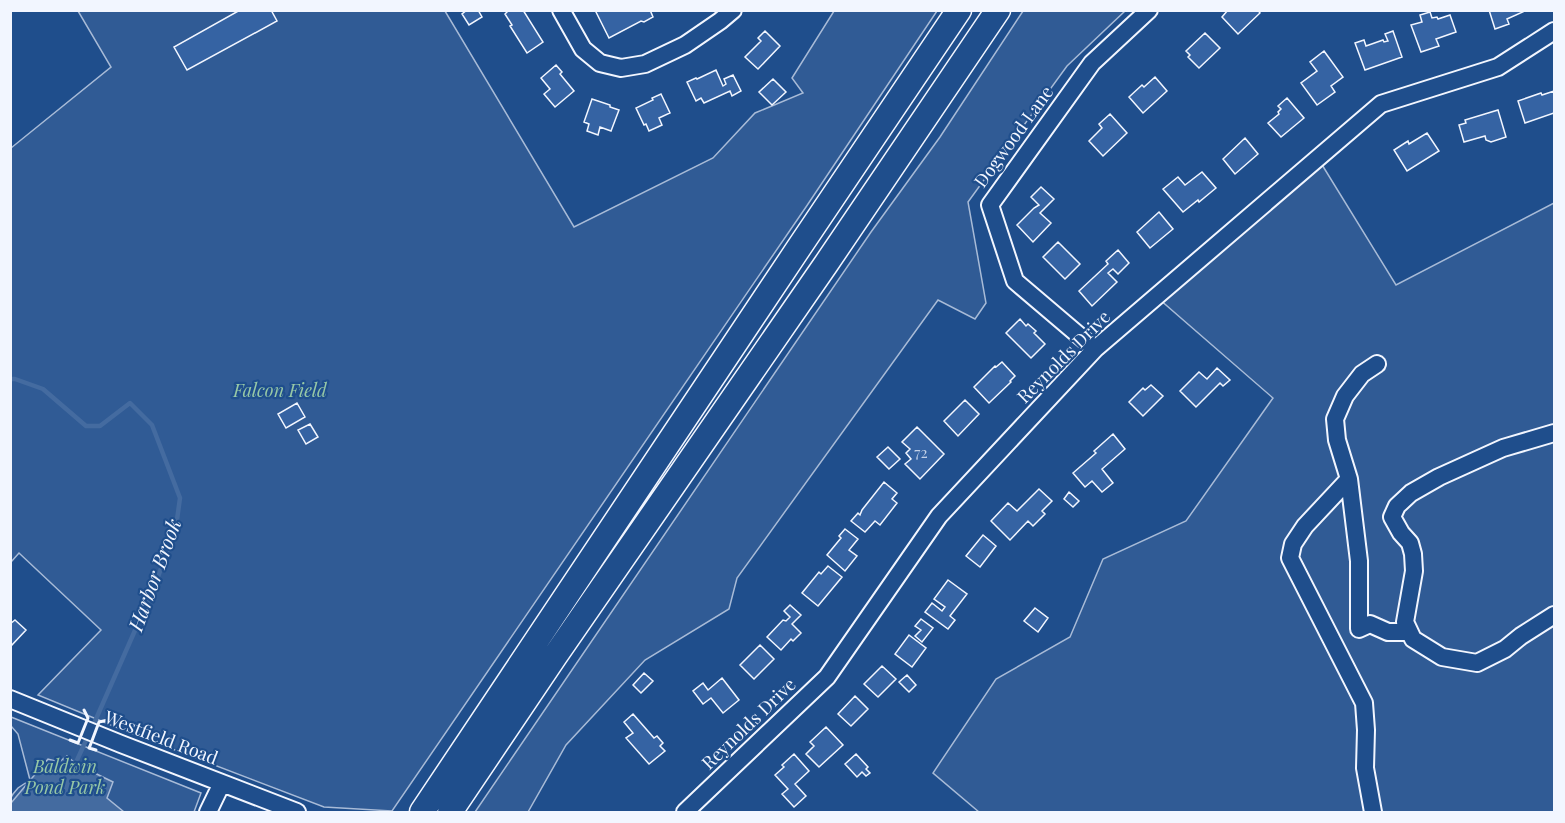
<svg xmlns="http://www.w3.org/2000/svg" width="1565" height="823" font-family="'Playfair Display',serif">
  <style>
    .built { fill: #305b95; stroke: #a8bbd7; stroke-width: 1.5 }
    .water { fill: #446ba0; stroke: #a8bbd7; stroke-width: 1.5 }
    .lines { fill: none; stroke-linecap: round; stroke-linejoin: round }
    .stream { stroke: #446ba0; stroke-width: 4.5 }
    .building { fill: #3563a3; stroke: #f2f6ff; stroke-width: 1.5 }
    .minor-casing { stroke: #f2f6ff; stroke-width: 20 }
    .highway-casing { stroke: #f2f6ff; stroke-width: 27 }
    .minor { stroke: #1f4e8c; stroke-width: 16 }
    .highway { stroke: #1f4e8c; stroke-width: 24 }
    .wall { stroke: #f2f6ff; stroke-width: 3 }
    .labels { text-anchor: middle; stroke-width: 4.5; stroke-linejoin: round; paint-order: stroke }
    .number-label { font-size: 15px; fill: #c3d1e8 }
    .street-label { font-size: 18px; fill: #f2f6ff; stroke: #1f4e8c }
    .park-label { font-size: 18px; font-style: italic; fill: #97c8a6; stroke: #1f4e8c }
    .water-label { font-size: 20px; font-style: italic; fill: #f2f6ff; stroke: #1f4e8c }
  </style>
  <rect width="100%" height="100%" fill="#1f4e8c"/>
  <path class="built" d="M 78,11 L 445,11 L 574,227 L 713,158 L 755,113 L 803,93 L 792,78 L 834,11 L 937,11 L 806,207 L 392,811 L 324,807 L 128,732 L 38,695 L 101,630 L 19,553 L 11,562 L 11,148 L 111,67 Z
    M 1023,11 L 1125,11 L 1067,66 L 968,202 L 986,303 L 975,319 L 938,300 L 737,578 L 729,609 L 645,660 L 566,745 L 528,812 L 475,812 L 871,232 L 940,137 Z
    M 1316,155 L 1396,285 L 1554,203 L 1554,812 L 979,812 L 933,773 L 996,679 L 1070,637 L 1103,559 L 1186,521 L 1273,398 L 1151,292 Z
    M 11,717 L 201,793 L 194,812 L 11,812 L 10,799 L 13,794 L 18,788 L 30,780 L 18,734 L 11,726 Z"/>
  <path class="water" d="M 67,756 L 76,764 L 113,782 L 107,798 L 124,812 L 11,812 L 11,803 L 48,759 L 59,762 Z"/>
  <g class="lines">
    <path class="stream" d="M 10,379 L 15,379 L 43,389 L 86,426 L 100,426 L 130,403 L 152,425 L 180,498 L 176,527 L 155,585 L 92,728
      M 73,769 L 88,736"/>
  </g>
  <path class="building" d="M 240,10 L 271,10 L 277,21 L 187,70 L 174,47 Z
    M 467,10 L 478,10 L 482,17 L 469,25 L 462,14 Z
    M 509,10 L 523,10 L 543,42 L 527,53 L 510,26 L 512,25 L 505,14 Z
    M 595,10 L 650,10 L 653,17 L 644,22 L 641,21 L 609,38 Z
    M 1228,10 L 1258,10 L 1260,13 L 1238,34 L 1222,17 Z
    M 1489,10 L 1527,10 L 1507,19 L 1509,24 L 1495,29 Z
    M 1430,12 L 1432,18 L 1437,17 L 1438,19 L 1450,15 L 1456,32 L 1436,39 L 1439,46 L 1421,52 L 1411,25 L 1422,22 L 1420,15 Z
    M 765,31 L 780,46 L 758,69 L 745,57 L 761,41 L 758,38 Z
    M 1393,31 L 1402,57 L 1365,70 L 1355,43 L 1364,40 L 1366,46 L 1383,40 L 1384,42 L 1388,41 L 1385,34 Z
    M 1205,33 L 1220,48 L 1199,68 L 1188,57 L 1190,55 L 1186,51 Z
    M 1324,51 L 1343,77 L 1331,86 L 1335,92 L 1317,105 L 1301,83 L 1317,71 L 1310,62 Z
    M 556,65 L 562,72 L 560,74 L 574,91 L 555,107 L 544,94 L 550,89 L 541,78 Z
    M 716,70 L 723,86 L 726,84 L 724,79 L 733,75 L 741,91 L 732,96 L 730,91 L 704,103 L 701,98 L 696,101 L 687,82 L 696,78 L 697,79 Z
    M 1155,77 L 1167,91 L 1143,113 L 1129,97 L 1142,85 L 1144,87 Z
    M 773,79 L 786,92 L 772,105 L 759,92 Z
    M 1554,91 L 1554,113 L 1525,123 L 1518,101 L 1541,93 L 1542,95 Z
    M 661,94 L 670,113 L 659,118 L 662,125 L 649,131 L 646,124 L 644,125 L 636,108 L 653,100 L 652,98 Z
    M 1287,98 L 1304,118 L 1281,137 L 1268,123 L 1279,114 L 1278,112 L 1281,109 L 1278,106 Z
    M 592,99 L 610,105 L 610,107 L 619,110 L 611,131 L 600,127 L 598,135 L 587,131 L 589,124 L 584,122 Z
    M 1498,110 L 1506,137 L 1491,142 L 1486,140 L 1485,136 L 1464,142 L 1459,125 L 1466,123 L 1465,120 Z
    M 1110,114 L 1127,133 L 1103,156 L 1089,141 L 1102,128 L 1099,124 Z
    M 1427,133 L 1439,151 L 1407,171 L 1394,150 L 1408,141 L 1409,144 Z
    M 1245,138 L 1258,154 L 1235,174 L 1223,159 Z
    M 1202,172 L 1216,188 L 1199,202 L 1198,200 L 1183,212 L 1163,189 L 1178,177 L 1185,185 Z
    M 1041,187 L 1054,199 L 1040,213 L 1051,223 L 1033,242 L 1017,225 L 1034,208 L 1039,205 L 1031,197 Z
    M 1159,212 L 1173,229 L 1150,248 L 1137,232 Z
    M 1058,242 L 1080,264 L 1065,279 L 1043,257 Z
    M 1118,250 L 1129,263 L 1118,274 L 1113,269 L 1108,273 L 1117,282 L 1092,306 L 1079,291 L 1108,264 L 1106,261 Z
    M 1020,319 L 1026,326 L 1028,324 L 1036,331 L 1034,333 L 1045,344 L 1031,358 L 1006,333 Z
    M 1002,362 L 1015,376 L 1010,381 L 1011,382 L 989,403 L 974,387 L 995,366 L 996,367 Z
    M 1217,368 L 1230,380 L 1223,386 L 1220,383 L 1196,407 L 1180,391 L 1199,372 L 1207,379 Z
    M 1151,385 L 1163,396 L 1143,416 L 1129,402 L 1143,388 L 1145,390 Z
    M 965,400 L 979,414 L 958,436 L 944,421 Z
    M 297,403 L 305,417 L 286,428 L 278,414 Z
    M 310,424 L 318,437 L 306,444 L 298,430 Z
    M 917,427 L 944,454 L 920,479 L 905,464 L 911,459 L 906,453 L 910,449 L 902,442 Z
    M 1113,434 L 1125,449 L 1102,469 L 1113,483 L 1102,492 L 1092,481 L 1085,487 L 1073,473 L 1096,453 L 1094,451 Z
    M 888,447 L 900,459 L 889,469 L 877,457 Z
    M 884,482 L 897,493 L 892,499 L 897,503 L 880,525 L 875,521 L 865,532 L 851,521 L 858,513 L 860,515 L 862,510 Z
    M 1039,489 L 1052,501 L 1042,511 L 1045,514 L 1033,526 L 1028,521 L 1010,540 L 991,521 L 1008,503 L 1017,511 Z
    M 1069,492 L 1079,501 L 1073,507 L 1064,499 Z
    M 845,529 L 858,539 L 849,550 L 857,556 L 845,571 L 827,555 L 841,538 L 839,536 Z
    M 983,535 L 996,546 L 980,567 L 966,556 Z
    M 828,566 L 842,577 L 818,606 L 802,593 L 819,572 L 821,574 Z
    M 948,580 L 967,594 L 950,616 L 955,620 L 948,629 L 925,612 L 932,603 L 942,611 L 945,607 L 934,599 Z
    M 790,605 L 801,615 L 792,624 L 801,633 L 793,641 L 791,639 L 781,650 L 767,637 L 783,620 L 786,621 L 790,617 L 784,611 Z
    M 1035,608 L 1048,618 L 1038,632 L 1024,621 Z
    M 921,619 L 933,628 L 922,642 L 915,636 L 921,630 L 915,626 Z
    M 15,620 L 26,630 L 10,647 L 10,624 Z
    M 909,635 L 926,648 L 912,667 L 895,654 Z
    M 760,645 L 774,659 L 754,679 L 740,665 Z
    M 882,666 L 896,679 L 878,697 L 864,684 Z
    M 644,673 L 653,681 L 641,693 L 633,685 Z
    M 907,675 L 916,685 L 909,692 L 899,682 Z
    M 722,678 L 739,700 L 723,713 L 711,698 L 703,704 L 693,691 L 703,683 L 708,690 Z
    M 855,696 L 868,709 L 851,726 L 838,714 Z
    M 633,714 L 654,738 L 657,736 L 663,743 L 660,746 L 665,751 L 649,764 L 626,738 L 633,733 L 624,722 Z
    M 826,727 L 843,745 L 819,767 L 806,754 L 814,746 L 810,742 Z
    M 794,754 L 809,771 L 795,784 L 806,796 L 794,807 L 782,794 L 788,789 L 775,775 L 784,767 L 782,765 Z
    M 856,754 L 868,767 L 866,769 L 870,773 L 866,776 L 862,772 L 857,777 L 845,764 Z"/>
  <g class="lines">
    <g class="minor-casing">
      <path id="minor" d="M 561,10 L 583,49 L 600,63 L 621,68 L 645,64 L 685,45 L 720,21 L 733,10
        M 1095,349 L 1015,281 L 990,205 L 1092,63 L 1149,10
        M 1554,433 L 1503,448 L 1439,477 L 1411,493 L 1397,506 L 1392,517 L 1401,533 L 1410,543 L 1413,554 L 1414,571 L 1405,622 L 1413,639 L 1442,657 L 1477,663 L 1505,649 L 1521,636 L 1554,615
        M 1349,479 L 1359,561 L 1359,629 L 1370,624 L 1388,632 L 1409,632
        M 10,699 L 121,744 L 297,812
        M 208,812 L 222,783
        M 685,812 L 827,677 L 939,516 L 1095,349 L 1381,104 L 1498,67 L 1554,31
        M 1373,812 L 1365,768 L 1366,730 L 1364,703 L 1290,558 L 1293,544 L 1305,526 L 1349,479 L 1337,440 L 1335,419 L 1345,396 L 1362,374 L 1377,364"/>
    </g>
    <g class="highway-casing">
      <path id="highway" d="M 422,812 L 798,249 L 959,10
        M 450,812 L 555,656 L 826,264 L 998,10"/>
    </g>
    <use href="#minor" class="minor"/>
    <use href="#highway" class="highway"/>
    <path class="wall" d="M 70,740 L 78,743 L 88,718 L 84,710
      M 96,750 L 89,748 L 90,746 L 99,722 L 108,720"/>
  </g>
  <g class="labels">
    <g class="number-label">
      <text x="921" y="458">72</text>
    </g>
    <g class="street-label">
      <text transform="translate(1014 137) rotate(-54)" y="6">Dogwood Lane</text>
      <text transform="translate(1064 357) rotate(-45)" y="6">Reynolds Drive</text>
      <text transform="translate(749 724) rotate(-44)" y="6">Reynolds Drive</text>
      <text transform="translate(161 738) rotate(21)" y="6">Westfield Road</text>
    </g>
    <g class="park-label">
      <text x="280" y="397">Falcon Field</text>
      <text x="65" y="773">Baldwin<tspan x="65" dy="21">Pond Park</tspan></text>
    </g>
    <g class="water-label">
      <text transform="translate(155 575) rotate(-70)" y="7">Harbor Brook</text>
    </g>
  </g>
  <rect width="1565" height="823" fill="none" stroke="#f2f6ff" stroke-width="24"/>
</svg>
